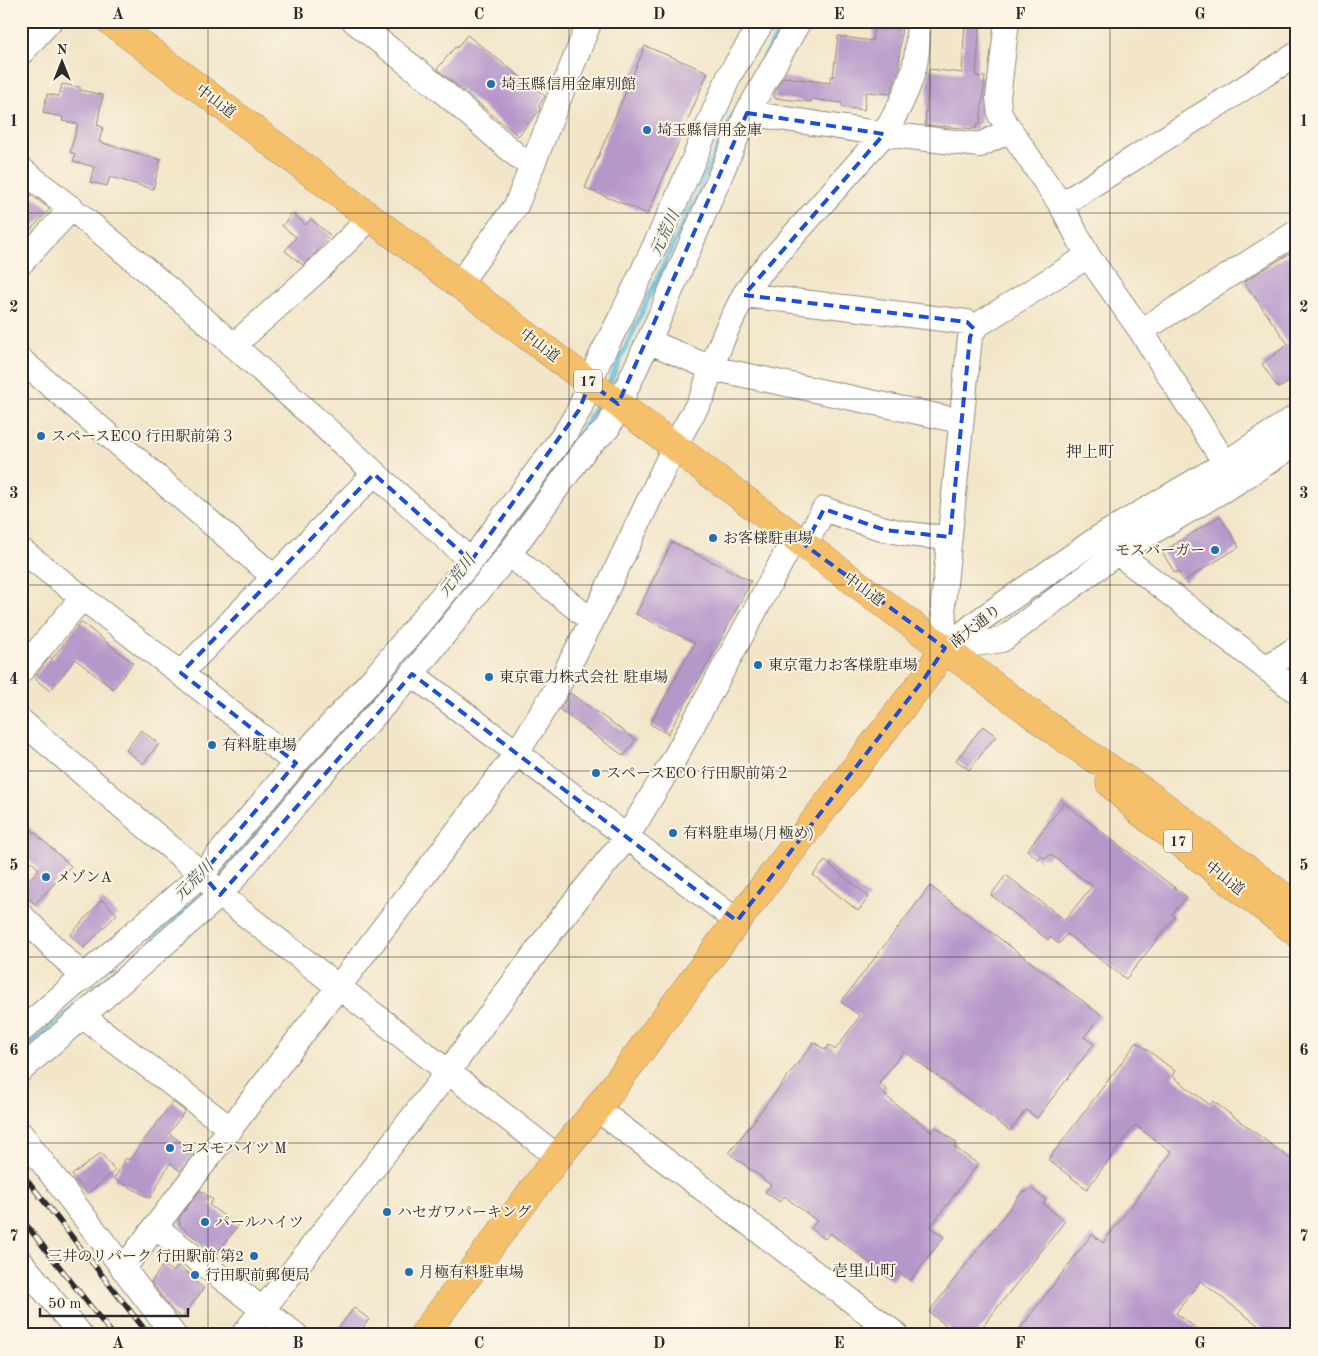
<svg xmlns="http://www.w3.org/2000/svg" width="1318" height="1356" font-family="'Old Standard TT','Noto Serif JP',serif">
  <style>
    .lines { fill: none; stroke-linecap: round; stroke-linejoin: round }
    .stream { stroke: #5cbddb; stroke-width: 5.5 }
    .building { fill: #b598ca }
    .minor-casing { stroke: #8e887a; stroke-width: 26 }
    .major-casing { stroke: #8e887a; stroke-width: 29 }
    .highway-casing { stroke: #8e887a; stroke-width: 29 }
    .minor { stroke: #fff; stroke-width: 24 }
    .major { stroke: #f6c06b; stroke-width: 28 }
    .highway { stroke: #f6c06b; stroke-width: 28 }
    .rail-casing { stroke: #2b2b2b; stroke-width: 5.5 }
    .rail { stroke: #fcf5e5; stroke-width: 4; stroke-dasharray: 11; stroke-linecap: butt }
    .marked { fill: none; stroke: #1d4ed8; stroke-width: 4; stroke-dasharray: 10 6; stroke-linejoin: round }
    .grid { fill: none; stroke: #2b2b2b; stroke-width: 1; stroke-opacity: 0.55 }
    .poi-dot { fill: #1f6fb2; stroke: #fcf5e5; stroke-width: 2 }
    .labels { text-anchor: middle; stroke-width: 4; stroke-linejoin: round; paint-order: stroke }
    .shield { fill: #fcf5e5; stroke: #6a6863; stroke-width: 1 }
    .shield-label { font-size: 14px; font-weight: bold; fill: #2b2b2b }
    .poi-label { font-size: 15px; fill: #2b2b2b; stroke: #fcf5e5; text-anchor: start }
    .street-label { font-size: 15px; fill: #2b2b2b; stroke: #fcf5e5 }
    .water-label { font-size: 16px; font-style: italic; fill: #3a5760; stroke: #fcf5e5 }
    .neighbourhood-label { font-size: 16px; fill: #2b2b2b; stroke: #fcf5e5 }
    .neatline { fill: none; stroke: #2b2b2b; stroke-width: 2 }
    .grid-label { font-size: 16px; text-anchor: middle; font-weight: bold; fill: #2b2b2b }
  </style>
  <rect width="100%" height="100%" fill="#fcf5e5"/>
  <filter id="ink" filterUnits="userSpaceOnUse"><feTurbulence type="fractalNoise" baseFrequency=".02" numOctaves="2"/><feDisplacementMap in="SourceGraphic" scale="10" xChannelSelector="R" yChannelSelector="G"/><feConvolveMatrix kernelMatrix="1 2 1 2 8 2 1 2 1" color-interpolation-filters="sRGB"/></filter>
  <filter id="wash" filterUnits="userSpaceOnUse"><feTurbulence type="fractalNoise" baseFrequency=".0096" numOctaves="4" result="noise"/><feDisplacementMap in="SourceGraphic" scale="20" xChannelSelector="R" yChannelSelector="G"/><feGaussianBlur stdDeviation="1.12" result="paint"/><feColorMatrix in="noise" values="0 0 0 0 0 0 0 0 0 0 0 0 0 0 0 0 0 1.4 0 .05"/><feComposite in="paint" operator="in"/></filter>
  <g filter="url(#wash)">
    <rect width="100%" height="100%" fill="#f2e5c8"/>
    <g class="lines">
      <path class="stream" d="M 759,67 L 785,21
        M 607,388 L 735,111
        M 497,546 L 569,452 L 600,400
        M 331,746 L 426,635 L 459,594
        M 215,880 L 307,773
        M 153,938 L 208,889
        M 21,1052 L 118,969"/>
    </g>
    <g id="blocks">
      <path class="building" d="M 875,21 L 902,21 L 899,65 L 900,66 L 890,94 L 866,92 L 864,110 L 842,107 L 842,103 L 811,99 L 811,102 L 774,98 L 775,92 L 783,77 L 830,83 L 831,76 L 833,77 L 838,36 L 872,41 Z
        M 965,21 L 980,21 L 976,76 L 985,77 L 980,124 L 977,124 L 976,129 L 925,125 L 929,69 L 962,73 Z
        M 467,35 L 545,96 L 539,106 L 540,110 L 518,136 L 437,69 L 455,47 L 457,48 Z
        M 645,46 L 708,72 L 648,214 L 585,188 Z
        M 62,84 L 80,87 L 80,90 L 103,95 L 97,125 L 103,127 L 99,142 L 161,160 L 153,189 L 110,177 L 107,186 L 90,182 L 94,167 L 73,161 L 75,154 L 70,152 L 78,124 L 62,121 L 63,117 L 43,113 L 47,94 L 59,96 Z
        M 21,187 L 50,209 L 21,240 Z
        M 292,213 L 306,225 L 311,219 L 330,235 L 317,251 L 303,265 L 285,251 L 296,237 L 282,226 Z
        M 1297,249 L 1297,378 L 1278,388 L 1262,364 L 1288,344 L 1244,282 Z
        M 1220,516 L 1239,547 L 1184,581 L 1178,571 L 1175,573 L 1162,552 Z
        M 672,542 L 751,581 L 714,653 L 668,734 L 650,724 L 695,643 L 636,614 Z
        M 81,622 L 133,663 L 113,689 L 75,659 L 50,691 L 34,678 L 50,657 L 52,659 Z
        M 570,693 L 636,740 L 624,756 L 560,710 Z
        M 983,726 L 996,736 L 969,770 L 956,760 Z
        M 141,730 L 159,744 L 143,764 L 126,750 Z
        M 1064,803 L 1187,897 L 1172,914 L 1175,917 L 1126,979 L 1067,934 L 1059,944 L 1050,937 L 1048,940 L 991,895 L 1006,875 L 1065,920 L 1092,886 L 1050,854 L 1046,859 L 1041,856 L 1039,860 L 1027,850 Z
        M 21,820 L 71,866 L 35,904 L 21,891 L 21,888 L 39,869 L 21,853 Z
        M 825,861 L 869,897 L 858,911 L 813,875 Z
        M 930,886 L 1101,1015 L 1084,1037 L 1094,1044 L 1037,1118 L 1026,1110 L 1010,1131 L 904,1051 L 879,1083 L 887,1090 L 884,1095 L 932,1132 L 936,1127 L 957,1143 L 954,1147 L 978,1164 L 930,1227 L 944,1237 L 910,1281 L 899,1272 L 892,1280 L 830,1233 L 825,1239 L 811,1228 L 817,1221 L 784,1196 L 780,1202 L 765,1192 L 771,1185 L 729,1153 L 814,1042 L 825,1050 L 829,1045 L 835,1050 L 860,1016 L 841,1002 Z
        M 102,900 L 117,914 L 84,948 L 70,935 Z
        M 1137,1042 L 1175,1071 L 1172,1076 L 1210,1105 L 1213,1101 L 1297,1164 L 1297,1335 L 1271,1335 L 1200,1281 L 1176,1313 L 1205,1335 L 1015,1335 L 1092,1234 L 1103,1243 L 1172,1152 L 1135,1125 L 1087,1189 L 1048,1160 Z
        M 173,1102 L 185,1111 L 169,1133 L 195,1153 L 180,1171 L 170,1163 L 150,1198 L 114,1179 L 126,1158 L 129,1160 Z
        M 101,1153 L 115,1171 L 87,1194 L 72,1175 Z
        M 1030,1188 L 1046,1200 L 1043,1204 L 1065,1221 L 976,1335 L 958,1335 L 929,1312 L 1023,1191 L 1026,1193 Z
        M 200,1190 L 213,1200 L 209,1205 L 238,1226 L 216,1254 L 180,1226 L 179,1218 Z
        M 163,1265 L 173,1272 L 178,1266 L 196,1279 L 194,1281 L 204,1288 L 182,1318 L 173,1311 L 151,1282 Z
        M 354,1308 L 369,1319 L 358,1335 L 333,1335 Z"/>
    </g>
  </g>
  <g filter="url(#ink)">
    <use href="#blocks" fill-opacity="0" stroke="#8e887a" stroke-width="1"/>
    <g class="lines">
      <g class="minor-casing">
        <path id="minor" d="M 354,21 L 434,84 L 521,159 L 532,164
          M 1007,21 L 998,98 L 1000,115 L 1061,205 L 1088,256 L 1141,331 L 1237,482
          M 21,53 L 50,21
          M 747,113 L 799,21
          M 21,169 C 179,290 324,427 471,561
          M 1061,205 L 1297,54
          M 21,263 L 72,208
          M 459,284 L 516,206 L 590,21
          M 744,295 L 967,322 L 974,329
          M 1141,331 L 1297,232
          M 648,341 L 711,368 L 960,421
          M 233,346 L 318,270 L 370,218
          M 21,360 L 274,577
          M 1106,544 L 1297,692
          M 805,545 L 824,509 C 866,524 905,538 950,537
          M 21,550 L 296,763
          M 509,554 L 592,621
          M 945,648 L 943,603 L 970,337 L 976,326 L 1088,256
          M 945,648 L 980,620 L 1098,538 L 1224,464 L 1297,416
          M 947,648 L 1002,640 L 1117,553 L 1237,482 L 1297,443
          M 1266,668 L 1297,648
          M 21,671 L 82,598
          M 181,673 L 374,474
          M 412,674 L 517,753 L 737,921
          M 21,721 L 202,874 L 220,895 L 558,1157
          M 21,915 L 84,978
          M 82,1016 L 231,1129
          M 21,1031 L 202,874 L 296,763 L 378,673 L 471,561 L 566,432 L 579,410 L 599,360 L 621,317 L 676,201 L 730,74 L 763,21
          M 21,1070 L 220,895 L 316,780 L 412,674 L 509,554 L 587,447 L 608,428 L 660,316 L 747,113 L 884,134 L 980,145 L 1010,130
          M 597,1109 L 897,1335
          M 21,1134 L 174,1335
          M 155,1227 L 296,1335
          M 21,1262 L 81,1335
          M 123,1269 L 517,753 L 557,688 L 592,621 L 674,447 L 703,395 L 711,368 L 726,331 L 744,295 L 760,273 L 884,134 C 897,112 909,90 915,64 C 918,50 918,35 919,21
          M 243,1335 L 448,1072 L 556,925 L 627,837 L 673,761 L 795,537"/>
      </g>
      <g class="major-casing">
        <path id="major" d="M 423,1335 L 558,1157 L 597,1109 L 737,921 L 924,679 L 945,648"/>
      </g>
      <g class="highway-casing">
        <path id="highway" d="M 110,21 L 805,545 L 1067,740 L 1149,795 L 1297,907
          M 1110,783 L 1139,811 L 1297,933"/>
      </g>
      <use href="#minor" class="minor"/>
      <use href="#major" class="major"/>
      <use href="#highway" class="highway"/>
      <g class="rail-casing">
        <path id="rail" d="M 21,1172 L 149,1335
          M 21,1218 L 113,1335"/>
      </g>
      <use href="#rail" class="rail"/>
    </g>
  </g>
  <path class="marked" d="M 747,113 L 884,134 L 744,295 L 967,322 L 974,329 L 970,337 L 950,537 L 885,530 L 824,509 L 805,545 L 945,648 L 924,679 L 737,921 L 412,674 L 220,895 L 202,874 L 296,763 L 181,673 L 374,474 L 471,561 L 579,410 L 590,383 L 618,404 Z"/>
  <path class="grid" d="M 208,21 L 208,1335M 388,21 L 388,1335M 569,21 L 569,1335M 749,21 L 749,1335M 930,21 L 930,1335M 1110,21 L 1110,1335M 21,213 L 1297,213M 21,399 L 1297,399M 21,585 L 1297,585M 21,771 L 1297,771M 21,957 L 1297,957M 21,1143 L 1297,1143"/>
  <g class="poi-dot">
    <circle cx="491" cy="84" r="5"/>
    <circle cx="647" cy="130" r="5"/>
    <circle cx="41" cy="436" r="5"/>
    <circle cx="713" cy="538" r="5"/>
    <circle cx="1215" cy="550" r="5"/>
    <circle cx="758" cy="665" r="5"/>
    <circle cx="489" cy="677" r="5"/>
    <circle cx="212" cy="745" r="5"/>
    <circle cx="596" cy="773" r="5"/>
    <circle cx="673" cy="833" r="5"/>
    <circle cx="46" cy="877" r="5"/>
    <circle cx="170" cy="1148" r="5"/>
    <circle cx="387" cy="1212" r="5"/>
    <circle cx="205" cy="1222" r="5"/>
    <circle cx="254" cy="1256" r="5"/>
    <circle cx="409" cy="1272" r="5"/>
    <circle cx="195" cy="1275" r="5"/>
  </g>
  <g class="labels">
    <g class="shield">
      <rect x="574" y="369.5" width="28" height="23" rx="4"/>
      <rect x="1164" y="829.5" width="28" height="23" rx="4"/>
    </g>
    <g class="shield-label">
      <text x="588" y="386">17</text>
      <text x="1178" y="846">17</text>
    </g>
    <g class="poi-label">
      <text x="501" y="89">埼玉縣信用金庫別館</text>
      <text x="657" y="135">埼玉縣信用金庫</text>
      <text x="51" y="441">スペースECO 行田駅前第３</text>
      <text x="723" y="543">お客様駐車場</text>
      <text x="1205" y="555" text-anchor="end">モスバーガー</text>
      <text x="768" y="670">東京電力お客様駐車場</text>
      <text x="499" y="682">東京電力株式会社 駐車場</text>
      <text x="222" y="750">有料駐車場</text>
      <text x="606" y="778">スペースECO 行田駅前第２</text>
      <text x="683" y="838">有料駐車場(月極め)</text>
      <text x="56" y="882">メゾンA</text>
      <text x="180" y="1153">コスモハイツ M</text>
      <text x="397" y="1217">ハセガワパーキング</text>
      <text x="215" y="1227">パールハイツ</text>
      <text x="244" y="1261" text-anchor="end">三井のリパーク 行田駅前 第2</text>
      <text x="419" y="1277">月極有料駐車場</text>
      <text x="205" y="1280">行田駅前郵便局</text>
    </g>
    <g class="street-label">
      <text transform="translate(216 101) rotate(37)" y="5">中山道</text>
      <text transform="translate(540 345) rotate(37)" y="5">中山道</text>
      <text transform="translate(864 589) rotate(36)" y="5">中山道</text>
      <text transform="translate(975 626) rotate(-38)" y="5">南大通り</text>
      <text transform="translate(1225 878) rotate(38)" y="5">中山道</text>
    </g>
    <g class="water-label">
      <text transform="translate(664 233) rotate(-65)" y="6">元荒川</text>
      <text transform="translate(456 575) rotate(-52)" y="6">元荒川</text>
      <text transform="translate(193 880) rotate(-45)" y="6">元荒川</text>
    </g>
    <g class="neighbourhood-label">
      <text x="1090" y="457">押上町</text>
      <text x="864" y="1276">壱里山町</text>
    </g>
  </g>
  <rect width="1318" height="1356" fill="none" stroke="#fcf5e5" stroke-width="55"/>
  <g transform="translate(62 62)" stroke="#fcf5e5" stroke-width="4" paint-order="stroke">
  <path d="M0-4L9 19L0 12L-9 19Z" fill="#2b2b2b"/>
  <text y="-8" font-size="14" font-weight="bold" text-anchor="middle" fill="#2b2b2b">N</text>
  </g>
  <path d="M40 1308v8h148v-8" fill="none" stroke="#2b2b2b" stroke-width="2.5"/>
  <text x="48" y="1308" font-size="15" fill="#2b2b2b" stroke="#fcf5e5" stroke-width="4" paint-order="stroke">50 m</text>
  <rect x="28" y="28" width="1262" height="1300" class="neatline"/>
  <g class="grid-label">
    <text x="118" y="19">A</text>
    <text x="298" y="19">B</text>
    <text x="479" y="19">C</text>
    <text x="659" y="19">D</text>
    <text x="839" y="19">E</text>
    <text x="1020" y="19">F</text>
    <text x="1200" y="19">G</text>
    <text x="14" y="126">1</text>
    <text x="1304" y="126">1</text>
    <text x="14" y="312">2</text>
    <text x="1304" y="312">2</text>
    <text x="14" y="498">3</text>
    <text x="1304" y="498">3</text>
    <text x="14" y="684">4</text>
    <text x="1304" y="684">4</text>
    <text x="14" y="870">5</text>
    <text x="1304" y="870">5</text>
    <text x="14" y="1055">6</text>
    <text x="1304" y="1055">6</text>
    <text x="14" y="1241">7</text>
    <text x="1304" y="1241">7</text>
    <text x="118" y="1348">A</text>
    <text x="298" y="1348">B</text>
    <text x="479" y="1348">C</text>
    <text x="659" y="1348">D</text>
    <text x="839" y="1348">E</text>
    <text x="1020" y="1348">F</text>
    <text x="1200" y="1348">G</text>
  </g>
</svg>
